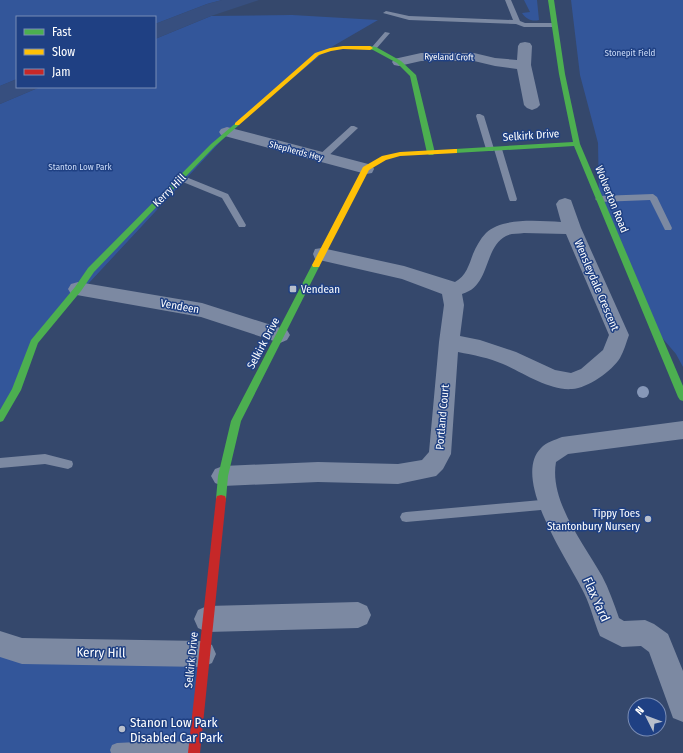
<svg xmlns="http://www.w3.org/2000/svg" width="683" height="753" font-family="'Fira Sans Condensed',sans-serif">
  <style>
    .green { fill: #33569a }
    .water { fill: #374f7f }
    .lines { fill: none; stroke-linecap: round; stroke-linejoin: round }
    .lane { fill: #7c89a2; fill-rule: evenodd }
    .street { fill: #7c89a2; fill-rule: evenodd }
    .fast { fill: #4caf50; fill-rule: evenodd }
    .slow { fill: #ffc107; fill-rule: evenodd }
    .jam { fill: #c62828; fill-rule: evenodd }
    .tree { fill: #8798b8 }
    .poi-dot { fill: #b8bfcc; stroke: #1f4083; stroke-width: 1.5 }
    .labels { text-anchor: middle; stroke-width: 3; stroke-linejoin: round; paint-order: stroke }
    .far-park-label { font-size: 9px; fill: #cadaf7; stroke: #1f4083 }
    .far-street-label { font-size: 9px; fill: #fff; stroke: #1f4083 }
    .street-label { font-size: 11px; fill: #fff; stroke: #1f4083 }
    .poi-label { font-size: 11px; fill: #fff; stroke: #1f4083; text-anchor: start }
    .near-street-label { font-size: 13px; fill: #fff; stroke: #1f4083 }
    .near-poi-label { font-size: 13px; fill: #fff; stroke: #1f4083; text-anchor: start }
  </style>
  <rect width="100%" height="100%" fill="#35486c"/>
  <path class="green" d="M 0,0 L 222,0 L 207,4 L 155,24 L 155,17 L 17,17 L 17,79 L 0,86 Z
    M 524,0 L 537,0 L 539,20 C 532,22 526,19 522,13 L 530,12 Z
    M 571,0 L 683,0 L 683,367 L 676,354 L 652,326 L 599,199 L 598,143 L 580,75 Z
    M 292,15 L 378,20 L 328,49 L 235,126 L 34,342 L 0,418 L 0,104 L 40,87 L 155,87 L 155,39 L 211,16 Z
    M 0,644 L 203,654 L 194,753 L 0,753 Z"/>
  <path class="water" d="M 222,0 L 259,0 L 211,16 L 155,39 L 155,24 L 207,4 Z
    M 17,79 L 17,87 L 40,87 L 0,104 L 0,86 Z"/>
  <g class="lines">
    <path class="lane" d="M 505,0 L 511,0 L 520,21 L 525,23 L 554,23 L 557,25 L 554,27 L 524,27 L 516,24 L 409,20 L 383,13 L 386,11 L 409,16 L 513,20 Z
      M 385,32 L 390,33 L 376,49 L 372,49 L 372,47 Z
      M 477,114 L 480,114 L 484,116 L 494,149 L 493,151 L 487,151 L 486,149 L 476,116 Z
      M 351,126 L 354,126 L 358,128 L 324,160 L 318,160 L 318,156 Z
      M 495,147 L 501,147 L 502,149 L 517,199 L 516,201 L 510,201 L 509,199 L 494,149 Z
      M 181,175 L 228,194 L 246,225 L 245,227 L 239,227 L 222,198 L 178,180 L 178,176 Z
      M 653,194 L 657,197 L 672,228 L 671,230 L 665,230 L 650,200 L 599,202 L 595,199 L 599,196 Z
      M 45,454 L 72,461 L 73,464 L 72,467 L 68,469 L 45,464 L 0,468 L 0,458 Z
      M 552,499 L 556,500 L 558,504 L 556,508 L 552,509 L 406,522 L 402,521 L 400,517 L 402,513 L 406,512 Z
      M 157,741 L 192,742 L 197,744 L 199,749 L 197,753 L 111,753 L 110,750 L 112,745 L 117,743 Z"/>
    <path class="street" d="M 525,42 L 530,43 L 532,46 L 531,65 L 540,105 L 537,108 L 532,110 L 527,108 L 524,105 L 517,69 L 495,66 L 474,61 L 421,61 L 399,66 L 394,65 L 392,62 L 394,59 L 421,53 L 474,53 L 495,58 L 517,60 L 518,46 L 520,43 Z
      M 227,127 L 372,165 L 374,169 L 372,173 L 366,174 L 221,135 L 219,132 L 221,129 Z
      M 565,198 L 571,200 L 581,228 L 629,335 C 626,343 624,351 620,358 C 612,371 588,388 572,389 C 550,391 523,373 503,364 C 489,358 474,355 458,352 L 451,454 L 443,469 L 436,476 L 398,484 L 318,482 L 223,486 L 215,483 L 211,476 L 215,469 L 223,466 L 318,462 L 398,464 L 422,460 L 429,452 L 439,342 L 444,305 L 442,294 L 402,279 L 315,259 L 313,254 L 315,249 L 322,248 L 404,266 L 455,282 C 466,276 469,265 473,254 C 476,247 480,239 486,233 C 502,217 540,221 561,222 L 556,204 L 559,200 ZM 524,233 L 566,234 L 609,335 L 603,350 L 581,369 L 571,373 L 555,370 L 516,352 L 480,340 L 460,336 L 464,305 L 462,294 C 491,286 483,248 506,236 C 511,233 518,234 524,233 Z
      M 78,282 L 202,303 L 287,330 L 290,335 L 287,340 L 280,343 L 201,317 L 71,294 L 68,289 L 71,284 Z
      M 683,421 L 683,439 L 568,454 L 556,462 C 549,501 584,544 602,576 C 609,589 614,604 619,618 L 624,621 L 645,620 L 654,624 L 668,634 L 683,671 L 683,722 L 673,718 L 649,652 L 641,646 L 622,647 L 600,636 C 594,622 591,607 584,593 C 570,563 510,479 541,448 C 546,442 555,440 562,437 Z
      M 358,602 L 367,606 L 371,615 L 367,624 L 358,628 L 207,632 L 198,628 L 194,619 L 198,610 L 207,606 Z
      M 0,631 L 22,638 L 203,641 L 212,645 L 216,654 L 212,663 L 203,667 L 22,664 L 0,657 Z"/>
    <path class="fast" d="M 548,0 L 554,0 L 565,74 L 580,144 L 683,386 L 683,401 L 680,400 L 678,397 L 574,146 L 455,153 L 451,151 L 455,149 L 573,142 L 559,74 Z
      M 370,46 L 376,47 L 401,61 L 416,75 L 435,153 L 433,155 L 429,155 L 427,153 L 410,76 L 397,63 L 373,50 L 368,49 L 368,47 Z
      M 237,122 L 239,123 L 239,125 L 215,146 L 94,272 L 81,291 L 38,343 L 21,390 L 3,421 L 0,422 L 0,410 L 12,389 L 31,340 L 75,287 L 88,268 L 211,144 Z
      M 316,262 L 320,265 L 241,421 L 228,476 L 226,499 L 225,502 L 221,503 L 217,502 L 216,499 L 218,476 L 231,421 L 312,265 Z"/>
    <path class="slow" d="M 343,46 L 370,46 L 373,48 L 370,50 L 343,49 L 331,51 L 319,55 L 239,125 L 235,125 L 235,123 L 315,53 L 330,48 Z
      M 455,149 L 457,149 L 457,153 L 400,156 L 386,160 L 369,170 L 320,265 L 319,267 L 313,267 L 312,265 L 363,167 L 382,156 L 400,152 Z"/>
    <path class="jam" d="M 221,495 L 225,496 L 226,499 L 200,753 L 188,753 L 216,499 L 217,496 Z"/>
  </g>
  <circle class="tree" cx="643" cy="392" r="6"/>
  <g class="poi-dot">
    <rect x="289" y="285" width="8" height="8" rx="2"/>
    <circle cx="648" cy="519" r="4"/>
    <circle cx="122" cy="729" r="4"/>
  </g>
  <g class="labels">
    <g class="far-park-label">
      <text x="630" y="56">Stonepit Field</text>
      <text x="80" y="170">Stanton Low Park</text>
    </g>
    <g class="far-street-label">
      <text transform="translate(449 57) rotate(1)" y="3">Ryeland Croft</text>
      <text transform="translate(296 151) rotate(15)" y="3">Shepherds Hey</text>
    </g>
    <g class="street-label">
      <text transform="translate(531 135) rotate(-4)" y="4">Selkirk Drive</text>
      <text transform="translate(169 190) rotate(-45)" y="4">Kerry Hill</text>
      <text transform="translate(612 199) rotate(68)" y="4">Wolverton Road</text>
      <text transform="translate(597 285) rotate(67)" y="4">Wensleydale Crescent</text>
      <text transform="translate(180 306) rotate(10)" y="4">Vendeen</text>
      <text transform="translate(263 343) rotate(-62)" y="4">Selkirk Drive</text>
      <text transform="translate(442 417) rotate(-85)" y="4">Portland Court</text>
      <text transform="translate(191 660) rotate(-84)" y="4">Selkirk Drive</text>
    </g>
    <g class="poi-label">
      <text x="301" y="293">Vendean</text>
      <text x="640" y="517" text-anchor="end">Tippy Toes<tspan x="640" dy="13">Stantonbury Nursery</tspan></text>
    </g>
    <g class="near-street-label">
      <text transform="translate(597 599) rotate(66)" y="5">Flax Yard</text>
      <text transform="translate(101 652) rotate(1)" y="5">Kerry Hill</text>
    </g>
    <g class="near-poi-label">
      <text x="130" y="727">Stanon Low Park<tspan x="130" dy="15">Disabled Car Park</tspan></text>
    </g>
  </g>
  <rect x="16" y="16" width="140" height="72" fill="#1f4083" stroke="#798cb5"/>
  <rect x="24" y="29" width="20" height="6" fill="#4caf50" stroke="#798cb5"/>
  <text x="52" y="36" font-size="12" fill="#ffffff">Fast</text>
  <rect x="24" y="49" width="20" height="6" fill="#ffc107" stroke="#798cb5"/>
  <text x="52" y="56" font-size="12" fill="#ffffff">Slow</text>
  <rect x="24" y="69" width="20" height="6" fill="#c62828" stroke="#798cb5"/>
  <text x="52" y="76" font-size="12" fill="#ffffff">Jam</text>
  <g transform="translate(647 717) rotate(312)"><circle r="19" fill="#1f4083" stroke="#798cb5"/>
  <path d="M0-3L7 15L0 10L-7 15Z" fill="#b8bfcc"/>
  <text y="-6" font-size="11" font-weight="bold" text-anchor="middle" fill="#ffffff">N</text>
  </g>
</svg>
